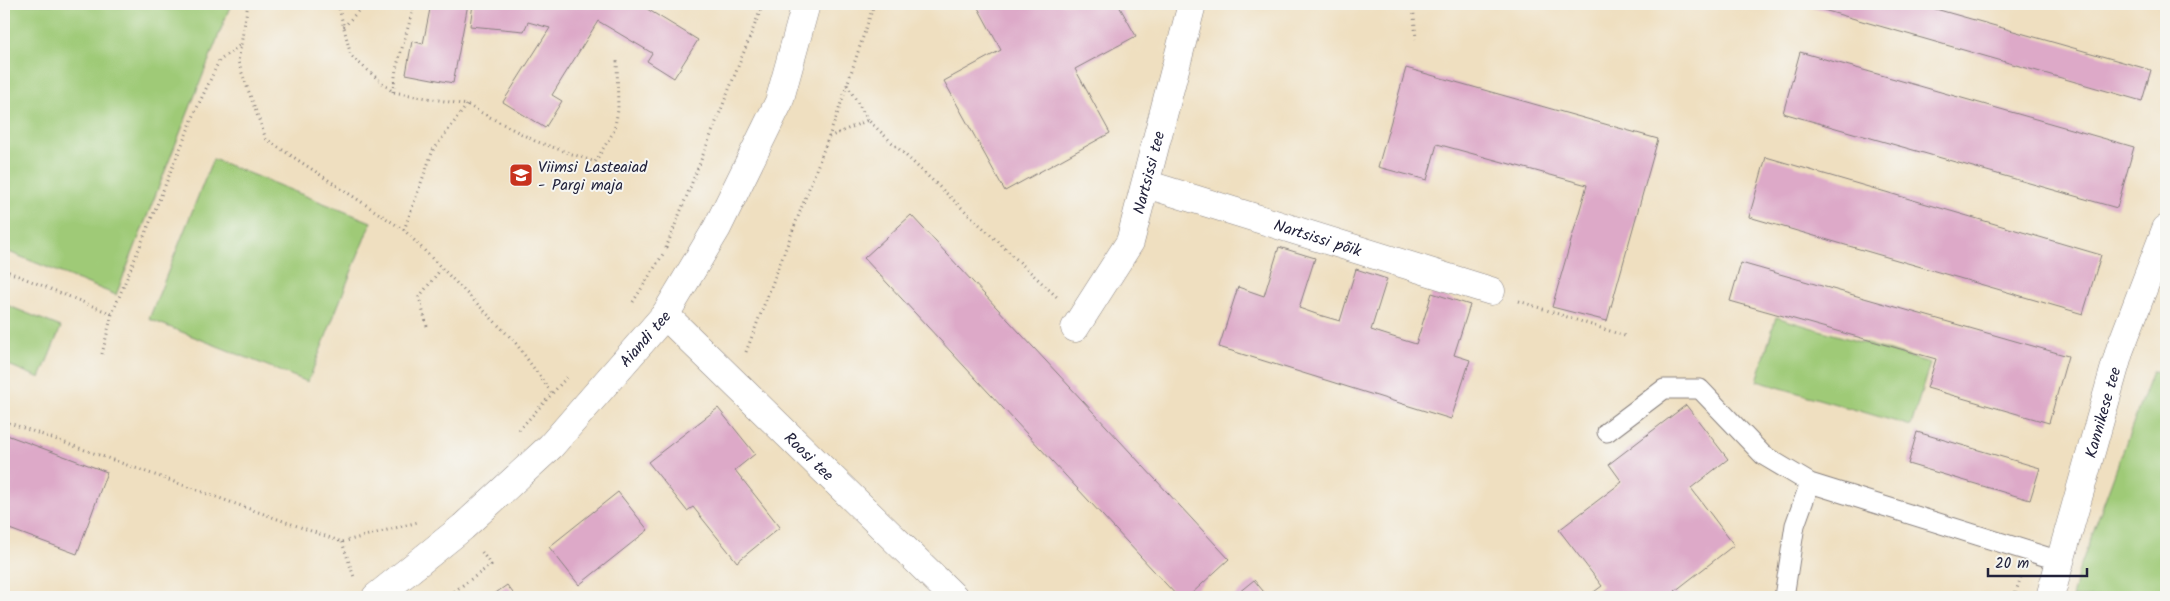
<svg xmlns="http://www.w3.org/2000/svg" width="2170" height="601" font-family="Kalam,sans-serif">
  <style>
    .green { fill: #9fca77; stroke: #607659 }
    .building { fill: #dda9c8 }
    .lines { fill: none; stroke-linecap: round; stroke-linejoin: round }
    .service-casing { stroke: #88807e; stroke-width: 21 }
    .minor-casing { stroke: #88807e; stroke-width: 29 }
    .path { stroke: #88807e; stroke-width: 3; stroke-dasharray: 1 4; stroke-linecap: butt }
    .service { stroke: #fff; stroke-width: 19 }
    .minor { stroke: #fff; stroke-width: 28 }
    .labels { text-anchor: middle; stroke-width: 4; stroke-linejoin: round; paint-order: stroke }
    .poi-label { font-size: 16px; fill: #22223b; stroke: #f6f6f2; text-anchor: start }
    .street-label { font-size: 16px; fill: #22223b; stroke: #f6f6f2 }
  </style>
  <rect width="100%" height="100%" fill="#f6f6f2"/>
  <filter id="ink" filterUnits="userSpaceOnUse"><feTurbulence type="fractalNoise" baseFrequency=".02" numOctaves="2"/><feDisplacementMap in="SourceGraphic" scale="10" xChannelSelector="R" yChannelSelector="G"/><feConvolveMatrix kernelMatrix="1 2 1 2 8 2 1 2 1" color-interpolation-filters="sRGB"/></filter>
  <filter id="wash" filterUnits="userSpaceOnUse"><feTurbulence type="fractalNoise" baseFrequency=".0096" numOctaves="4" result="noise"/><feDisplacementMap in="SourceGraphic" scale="20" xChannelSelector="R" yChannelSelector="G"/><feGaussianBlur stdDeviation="1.12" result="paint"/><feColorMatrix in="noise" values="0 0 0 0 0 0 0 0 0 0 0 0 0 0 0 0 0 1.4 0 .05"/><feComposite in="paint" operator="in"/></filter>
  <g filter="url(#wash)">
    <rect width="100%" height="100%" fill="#efdfc0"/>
    <path class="green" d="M 4,4 L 231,4 L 116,295 L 4,250 Z
      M 213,159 L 371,222 L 308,382 L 149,319 Z
      M 4,304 L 61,327 L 40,378 L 4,363 Z
      M 1776,317 L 1930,363 L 1911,426 L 1757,381 Z
      M 2152,372 L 2166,373 L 2166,597 L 2072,597 L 2079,570 Z"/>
    <g id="blocks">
      <path class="building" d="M 431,4 L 468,4 L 453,83 L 406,74 L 412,41 L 423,44 Z
        M 473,4 L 639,4 L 698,40 L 674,78 L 647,61 L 652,53 L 598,21 L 552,95 L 562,101 L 545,128 L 503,102 L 550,28 L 528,22 L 524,31 L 470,26 Z
        M 976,4 L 1118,4 L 1136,36 L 1075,69 L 1110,133 L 1005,191 L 944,81 L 1001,50 Z
        M 1814,4 L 1918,4 L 2151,70 L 2142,101 L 1813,7 Z
        M 1800,52 L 2134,147 L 2117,208 L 1783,113 Z
        M 1406,68 L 1658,139 L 1607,321 L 1552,307 L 1587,185 L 1437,144 L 1427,180 L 1378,167 Z
        M 1766,157 L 2101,255 L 2083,314 L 1749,217 Z
        M 911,215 L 1229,559 L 1188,597 L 1178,597 L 864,258 Z
        M 1279,247 L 1315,258 L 1299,308 L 1319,315 L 1340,321 L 1356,269 L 1387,279 L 1371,330 L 1393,337 L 1416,344 L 1432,293 L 1470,305 L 1454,355 L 1470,360 L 1451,419 L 1219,347 L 1238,287 L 1264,296 Z
        M 1741,263 L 2068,356 L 2049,423 L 1927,388 L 1936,359 L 1730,301 Z
        M 1686,405 L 1728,459 L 1691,488 L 1734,545 L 1675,591 L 1680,597 L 1587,597 L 1602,586 L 1559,530 L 1622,482 L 1609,464 Z
        M 718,408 L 755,454 L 735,470 L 780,527 L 737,562 L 693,507 L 687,511 L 648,462 Z
        M 1917,432 L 2040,468 L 2030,500 L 1908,464 Z
        M 4,434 L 107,472 L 77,554 L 4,527 Z
        M 618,492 L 648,530 L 579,585 L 549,547 Z
        M 1254,580 L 1268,597 L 1233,597 Z
        M 507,585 L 516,597 L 490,597 Z"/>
    </g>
  </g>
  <g filter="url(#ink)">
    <use href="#blocks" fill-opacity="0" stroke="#88807e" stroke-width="1"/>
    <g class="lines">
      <g class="service-casing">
        <path id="service" d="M 1607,432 L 1664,389 L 1700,389 L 1763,455 L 1810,483 L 2060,561
          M 1784,597 L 1795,525 L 1810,483"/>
      </g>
      <g class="minor-casing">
        <g id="minor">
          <path id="s1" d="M 1146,184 L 1491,291"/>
          <path id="s2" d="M 665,315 L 954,597"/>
          <path id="s3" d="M 1075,328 L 1130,242 L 1192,4"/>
          <path id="s4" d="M 376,597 L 463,527 L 551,446 L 665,315 L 717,228 L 779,102 L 806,4"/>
          <path id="s5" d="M 2050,597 L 2120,349 L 2166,229"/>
        </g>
      </g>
      <path class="path" d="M 248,4 L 238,62 L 266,139 L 404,230 L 515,342 L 551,392
        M 338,4 L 351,56 L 393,92 L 467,105 L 535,141 L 595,162 L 614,131 L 618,110 L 617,59
        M 1413,4 L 1416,39
        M 344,27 L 364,4
        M 847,85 L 868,120
        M 393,92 L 396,69 L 413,10 L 412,4
        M 829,137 L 868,120 L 1058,298
        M 404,230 L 433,150 L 467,105
        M 666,248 L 763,4
        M 4,270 L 112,314
        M 1519,301 L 1628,337
        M 633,302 L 663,254
        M 427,326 L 419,297 L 441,269
        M 746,352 L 836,118 L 874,4
        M 102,354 L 112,314 L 197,108 L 219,61 L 240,45
        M 4,421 L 342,542 L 418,522
        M 519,430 L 568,376
        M 342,542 L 354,577
        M 446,597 L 491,565 L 481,551
        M 2014,597 L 2021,577"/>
      <use href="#service" class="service"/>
      <use href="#minor" class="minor"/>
    </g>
  </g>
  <defs>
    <g id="school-square" transform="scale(1.25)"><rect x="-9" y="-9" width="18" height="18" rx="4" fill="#c8321e" stroke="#f6f6f2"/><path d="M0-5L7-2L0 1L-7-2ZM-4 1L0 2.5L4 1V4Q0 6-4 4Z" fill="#fff"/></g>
  </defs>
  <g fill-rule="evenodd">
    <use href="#school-square" x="521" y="175"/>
  </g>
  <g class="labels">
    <g class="poi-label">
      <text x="538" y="172">Viimsi Lasteaiad<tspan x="538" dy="18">- Pargi maja</tspan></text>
    </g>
    <g class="street-label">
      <text dy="6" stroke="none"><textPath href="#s3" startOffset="174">Nartsissi tee</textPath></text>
      <text dy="6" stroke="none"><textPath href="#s1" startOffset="180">Nartsissi põik</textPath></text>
      <text dy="6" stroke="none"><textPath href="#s4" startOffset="374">Aiandi tee</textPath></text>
      <text dy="6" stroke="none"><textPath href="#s5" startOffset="192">Kannikese tee</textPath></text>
      <text dy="6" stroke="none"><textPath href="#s2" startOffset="202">Roosi tee</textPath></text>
    </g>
  </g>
  <rect width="2170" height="601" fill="none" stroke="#f6f6f2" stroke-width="20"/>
  <path d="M1988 568v8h99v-8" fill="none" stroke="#22223b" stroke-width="2.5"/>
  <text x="1995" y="568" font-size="15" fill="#22223b" stroke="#f6f6f2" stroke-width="4" paint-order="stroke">20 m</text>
</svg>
